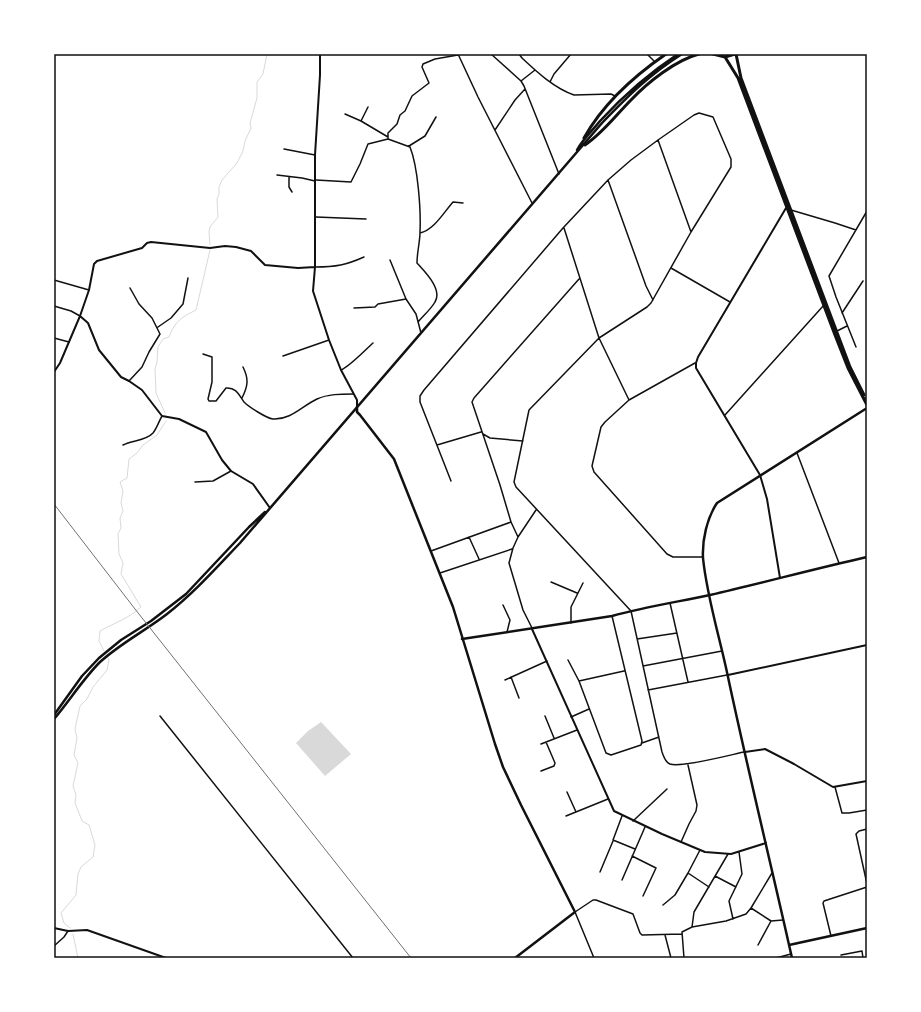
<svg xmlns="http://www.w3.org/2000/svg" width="921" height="1012" font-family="Bitter,serif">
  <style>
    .water { fill: #d9d9d9 }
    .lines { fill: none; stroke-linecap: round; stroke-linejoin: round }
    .stream { stroke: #d9d9d9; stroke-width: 1 }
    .minor { stroke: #111; stroke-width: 1.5 }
    .tertiary { stroke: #111; stroke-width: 2 }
    .secondary { stroke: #111; stroke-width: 2.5 }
    .primary { stroke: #111; stroke-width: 2.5 }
    .trunk { stroke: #111; stroke-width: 3 }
    .rail { stroke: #707070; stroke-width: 1 }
    .neatline { fill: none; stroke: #111; stroke-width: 1.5 }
  </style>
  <rect width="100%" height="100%" fill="#fff"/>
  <path class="water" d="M 321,722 L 351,754 L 325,776 L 296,743 L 308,731 Z"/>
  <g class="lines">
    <path class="stream" d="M 210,245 L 209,232 L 210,227 L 218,217 L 217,199 L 219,194 L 219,187 L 222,180 L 237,163 L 243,151 L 245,141 L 251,128 L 250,123 L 257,98 L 257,82 L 263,74 L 267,54
      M 165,413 L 156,393 L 155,369 L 157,362 L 158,347 L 163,339 L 169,337 C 175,321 182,317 196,310 L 210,250
      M 104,651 L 99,641 L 100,631 C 114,623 128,619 141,607 L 121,574 L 123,563 L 119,554 L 118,534 L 121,528 L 120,518 L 123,511 L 121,503 L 123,491 L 120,482 L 127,478 L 129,459 L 137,453 L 143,445 L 157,435 L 166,421
      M 70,928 L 64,923 L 61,913 L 76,895 L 78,874 L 81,867 L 93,857 L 95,845 L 89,825 L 82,821 L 79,813 L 75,803 L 76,795 L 73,786 L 78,763 L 74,755 L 77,738 L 75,729 L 80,706 L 87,699 L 93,687 L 107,670 L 109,660 L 108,658
      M 73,934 L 78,958"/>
    <path class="minor" d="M 458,54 L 478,97 L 532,203
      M 491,54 L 521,81 L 524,86 L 559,174
      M 519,54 L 522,58 C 537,72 554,88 574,95 L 611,94 L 615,96
      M 647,54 L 655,62
      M 521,81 L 535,70
      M 550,82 L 554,74 L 571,54
      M 368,107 L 361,121 L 388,137
      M 345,114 L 361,121
      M 495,130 L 515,100 L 525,89
      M 388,139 L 388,133 L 397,124 L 400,115 L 405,111 L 412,96 L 429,83 L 422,67 L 423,64 L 435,59 L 458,55
      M 658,140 L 691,232
      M 409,146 L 425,136 L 436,117
      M 284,149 L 315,155
      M 277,175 L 302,178 L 315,181
      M 289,177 L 289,187 L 292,192
      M 316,180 L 351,182 L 360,164 L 368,144 L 388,139 L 410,147 C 418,167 421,210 420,232 C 420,242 417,252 417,263 C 424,271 443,289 435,302 C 431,309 424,315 418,322
      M 608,180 L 646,286 L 653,300
      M 791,210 L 835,223 L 856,230
      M 316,217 L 366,219
      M 564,228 L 599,338 L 629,400
      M 420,233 C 434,230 444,212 453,202 L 463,203
      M 390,260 L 406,299 L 416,314 L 421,333
      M 315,267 C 336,267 346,265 364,257
      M 671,268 L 730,302
      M 54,280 L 89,290
      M 54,306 L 71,311 L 80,316
      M 354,308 L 375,307 L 378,304 L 406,299
      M 842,313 L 863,281
      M 158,327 L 171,318 L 183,304 L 188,278
      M 837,331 L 847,326
      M 54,338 L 69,342
      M 856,347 L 836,297 L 829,276 L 867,211
      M 203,354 L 212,357 L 212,382 L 208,399 L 209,401 L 216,401 L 226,388 C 236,387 239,395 244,402 C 249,407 266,418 273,419 C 291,420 302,406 317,399 C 328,394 341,394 353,394
      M 283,356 L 329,340
      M 695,363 L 629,400 L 605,422 L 601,427 L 592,466 L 594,472 L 667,554 L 673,557 L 703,557
      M 341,370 C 350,366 364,351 373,343
      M 129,381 L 142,367 L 149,352 L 160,334 L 152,318 L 139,304 L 130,288
      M 242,398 C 248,386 249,379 243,367
      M 865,398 L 867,398
      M 725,415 L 824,305
      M 483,434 L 490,438 L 523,441
      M 123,445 C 132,440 146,441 153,433 C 157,428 159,421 162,416
      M 437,445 L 481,432
      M 797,453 L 839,563
      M 451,481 L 420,402 L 420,396 L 424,390 L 563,228 L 608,180 L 631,160 L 658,140 L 694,115 L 699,113 L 713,117 L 731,159 L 731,167 L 691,232 L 651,303 L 647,307 L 599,338 L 529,410 L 514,482 L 516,487 L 631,611 L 662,752 C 664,757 665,762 670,764 C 681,768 730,755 744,752
      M 195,482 L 213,481 L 231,471
      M 511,522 L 500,485 L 472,402 L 474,398 L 579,279
      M 469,537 L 479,559
      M 431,551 L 511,522 L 518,537
      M 440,573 L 512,549
      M 551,582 L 577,593
      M 670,603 L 688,682
      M 503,605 L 510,620 L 507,632
      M 571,623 L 571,607 L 583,583
      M 532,628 L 523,610 L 509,563 L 513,548 L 518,537 L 536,510
      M 637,639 L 677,633
      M 568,660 L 579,681 L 606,753 L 611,755 L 641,745 L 642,741 L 612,616
      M 643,666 L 722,651
      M 511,677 L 519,698
      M 505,680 L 547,661
      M 579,681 L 624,671
      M 648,690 L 727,675
      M 160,716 L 353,958
      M 545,716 L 554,738
      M 571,717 L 589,709
      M 642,743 L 659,737
      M 541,744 L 577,730
      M 541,771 L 554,766 L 555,763 L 546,742
      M 835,787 L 842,813 L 849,813 L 867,810
      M 567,792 L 576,812
      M 566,816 L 608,799
      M 622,816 L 613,840 L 635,849
      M 633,821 L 667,789
      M 867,829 L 859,831 L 856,834 L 867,884
      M 681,842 L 689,824 L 696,811 L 697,805 L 688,765
      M 700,850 L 688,873 L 709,887
      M 632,856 L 656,868 L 643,896
      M 600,872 L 613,841
      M 715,876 L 736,887
      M 622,880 L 645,827
      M 663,905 L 675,895 L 688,873
      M 751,908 L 771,921 L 783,920
      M 733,919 L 729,901 L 742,874 L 739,852
      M 692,927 L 694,912 L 728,854
      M 665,935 L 671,958
      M 831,936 L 823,903 L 824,901 L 867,887
      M 758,945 L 771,921
      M 54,946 L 64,937 L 68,931
      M 841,955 L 862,951 L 863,958
      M 594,958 L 575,912 L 593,900 L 596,900 L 633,914 L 640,933 L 642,935 L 682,934
      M 684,958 L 682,932 L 692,927 L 726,921 L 746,914 L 751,908 L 772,873
      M 776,958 L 791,954"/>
    <path class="tertiary" d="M 320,54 L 320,75 L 315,155 L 315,267 L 313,291 L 329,340 L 341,370 L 357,400 L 357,406
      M 80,316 L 88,323 L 99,350 L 121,377 L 129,381 L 142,390 L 162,416 L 179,419 L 206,432 L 222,460 L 231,471 L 253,484 L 270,508
      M 54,372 L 60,363 L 80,316 L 89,290 L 94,264 L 97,261 L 142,248 L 147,243 L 151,242 L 210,248 L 225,246 L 236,247 L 251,251 L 265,265 L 298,268 L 315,267
      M 780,578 L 767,499 L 760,475 L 696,368 L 696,363 L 698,357 L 786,208
      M 532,629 L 614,811 L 662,834 L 705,852 L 731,854 L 766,843
      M 728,675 L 867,645
      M 745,752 L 765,749 L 794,764 L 833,787 L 867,781
      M 54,928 L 68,931 L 87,930 L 166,958"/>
    <path class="secondary" d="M 357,407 L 357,412 L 360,415 L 394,459 L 453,607 L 495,744 L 503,767 L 521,805 L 575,912 L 515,958
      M 462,639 L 612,616 C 644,607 677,602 710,595 C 762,583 814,569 867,557
      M 789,945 L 867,928
      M 792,958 C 771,864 748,771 728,677 C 720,638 707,598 703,558 C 702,540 707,518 717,503 L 867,408"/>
    <path class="primary" d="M 577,150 C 583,139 592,131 600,121 C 624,95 649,73 678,54
      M 54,715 L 82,676 L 99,658 L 121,640 L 151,621 L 186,594 L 249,527 L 265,512
      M 54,719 C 70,700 83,679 100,662 C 121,643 145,631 167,614 C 194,593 216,568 240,543 L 602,123 C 629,95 649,75 682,54"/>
    <path class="trunk" d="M 713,54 L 725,57 L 735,54
      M 736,54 L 741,78 L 850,367 L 864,395
      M 725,57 L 738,78 L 835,335 L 848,368 L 867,405
      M 584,138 C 603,104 634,76 666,54
      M 585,145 C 603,133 616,115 631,100 C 648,82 676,60 699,54"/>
    <path class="rail" d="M 54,504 L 135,609 L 411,958"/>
  </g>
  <rect width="921" height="1012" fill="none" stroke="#ffffff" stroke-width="110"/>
  <rect x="55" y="55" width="811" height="902" class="neatline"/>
</svg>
